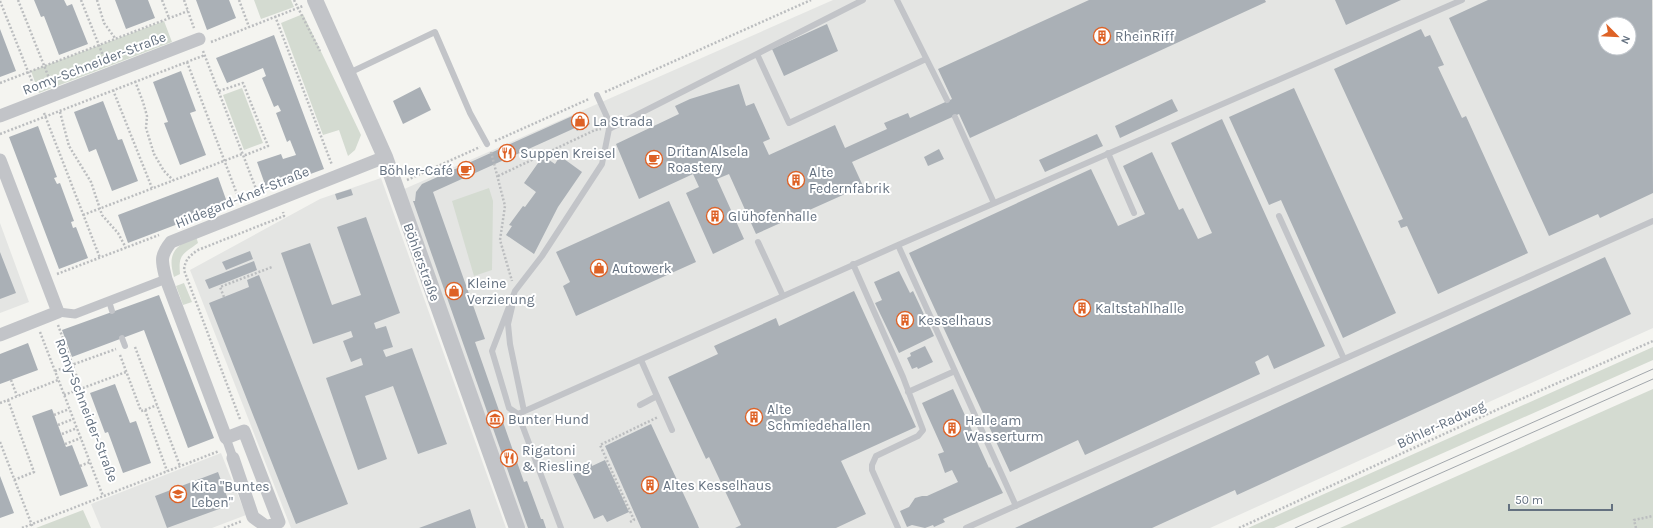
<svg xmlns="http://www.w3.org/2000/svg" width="1653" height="528" font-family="Karla,sans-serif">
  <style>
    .built { fill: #e4e5e3; fill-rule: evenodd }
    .green { fill: #d4dbd1 }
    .building { fill: #aab0b6; fill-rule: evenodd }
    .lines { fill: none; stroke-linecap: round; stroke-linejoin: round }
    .path { stroke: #bbbdbf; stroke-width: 2.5; stroke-dasharray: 2 2; stroke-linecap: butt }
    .service { stroke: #c2c4c8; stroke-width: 6 }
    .pedestrian { stroke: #c2c4c8; stroke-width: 9 }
    .minor { stroke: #c2c4c8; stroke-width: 13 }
    .tertiary { stroke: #c2c4c8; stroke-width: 16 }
    .tram { stroke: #a2a7ac; stroke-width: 1 }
    .labels { text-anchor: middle; stroke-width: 4; stroke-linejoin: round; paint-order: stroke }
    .poi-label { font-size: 14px; fill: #647180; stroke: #fff; text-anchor: start }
    .street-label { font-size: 14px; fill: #647180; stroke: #fff }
  </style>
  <rect width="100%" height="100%" fill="#f4f4f0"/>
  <path class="built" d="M 833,0 L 1653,0 L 1653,328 L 1210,528 L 522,528 L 402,190 ZM 1605,24 L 1629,24 L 1629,48 L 1605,48 Z
    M 381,178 L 506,528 L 291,528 L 190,270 L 320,199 Z
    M 0,223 L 29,302 L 0,313 Z
    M 221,453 L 246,515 L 212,528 L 101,528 L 91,504 Z"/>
  <path class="green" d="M 254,0 L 291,0 L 294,7 L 261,19 Z
    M 303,14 L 361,135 L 355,150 L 348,156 L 339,130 L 323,135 L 281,23 Z
    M 164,21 L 172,42 L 39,93 L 31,71 Z
    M 242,88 L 263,143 L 244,150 L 223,95 Z
    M 489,188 L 493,201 L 492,270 L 474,276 L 452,201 Z
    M 196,236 L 198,243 C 184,254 178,253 180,274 L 174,277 C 167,253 175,246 196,236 Z
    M 184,283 L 192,302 L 183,305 L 176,286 Z
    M 1653,347 L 1653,360 L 1274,528 L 1248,528 Z
    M 1653,389 L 1653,528 L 1340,528 Z
    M 83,510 L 91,528 L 36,528 Z"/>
  <path class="building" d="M 34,0 L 64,0 L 67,6 L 72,4 L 88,44 L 59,55 L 44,16 L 41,17 Z
    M 115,0 L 148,0 L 155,18 L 126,29 Z
    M 196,0 L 229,0 L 236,18 L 207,30 Z
    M 1089,0 L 1265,0 L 1266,2 L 970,138 L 959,114 L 852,162 L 863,186 L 756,234 L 729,174 L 717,179 L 744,239 L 713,254 L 686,193 L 699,187 L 693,174 L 639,199 L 616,144 L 679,114 L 675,106 L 690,99 L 739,84 L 746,106 L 754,103 L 770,139 L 763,142 L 769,155 L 835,125 L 845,148 L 887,129 L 884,123 L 908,113 L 910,118 L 952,99 L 938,69 Z
    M 1335,0 L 1401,0 L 1346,25 Z
    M 1488,0 L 1652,0 L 1653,193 L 1600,218 L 1598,214 L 1549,236 L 1449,18 ZM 1605,24 L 1629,24 L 1629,48 L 1605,48 Z
    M 827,24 L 838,51 L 784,76 L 772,49 Z
    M 0,29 L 16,71 L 0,77 Z
    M 1421,29 L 1425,37 L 1430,35 L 1444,65 L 1438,67 L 1462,118 L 1466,116 L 1528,253 L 1438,294 L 1407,226 L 1401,228 L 1398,221 L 1403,219 L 1334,69 Z
    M 274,35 L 324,169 L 267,190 L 257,162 L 281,154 L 283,159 L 296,155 L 290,140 L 287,142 L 276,113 L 281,111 L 278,105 L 274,107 L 262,78 L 266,76 L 263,68 L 227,83 L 216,58 Z
    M 181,71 L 196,111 L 190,113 L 206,155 L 180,165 L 164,123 L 168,122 L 153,82 Z
    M 420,87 L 431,110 L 403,124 L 393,101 Z
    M 1294,88 L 1396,313 L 1343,338 L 1281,200 L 1269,205 L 1229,117 Z
    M 1172,99 L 1178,111 L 1120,138 L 1115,126 Z
    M 103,101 L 118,140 L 122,139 L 138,181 L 112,191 L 96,149 L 89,152 L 74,112 Z
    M 579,113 L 582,115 L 585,113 L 590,124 L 577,131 L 575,128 L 433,192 L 485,339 L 475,342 L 524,482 L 527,481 L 541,519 L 543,519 L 546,528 L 528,528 L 413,201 L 415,201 L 416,192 L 422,184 Z
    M 1222,119 L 1325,346 L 1274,369 L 1268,355 L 1255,362 L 1260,374 L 1085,455 L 1078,440 L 1010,472 L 909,253 L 1091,169 L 1118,226 L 1145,214 L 1123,166 L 1152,152 L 1179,210 L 1183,208 L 1198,239 L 1212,233 L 1171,143 Z
    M 38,126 L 57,177 L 54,178 L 57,184 L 60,183 L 74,221 L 71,222 L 73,228 L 76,227 L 88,258 L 59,269 L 9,137 Z
    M 1097,134 L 1103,146 L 1045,172 L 1039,160 Z
    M 939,149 L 944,159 L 928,166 L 924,157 Z
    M 543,156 L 555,164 L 560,156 L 582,172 L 558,207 L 534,254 L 506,235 L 512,226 L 509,225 L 523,206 L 525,207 L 536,192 L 524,183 Z
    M 218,177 L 228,205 L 128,243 L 118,215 Z
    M 351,189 L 353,195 L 337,200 L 335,194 Z
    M 669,201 L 696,262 L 576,316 L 563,286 L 570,282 L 556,252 Z
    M 366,217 L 400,313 L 374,323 L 376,329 L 386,326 L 393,347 L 383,350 L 386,357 L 412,348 L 447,444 L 418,454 L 393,386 L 365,396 L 387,459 L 358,470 L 326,378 L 363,365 L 361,358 L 351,362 L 343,341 L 353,337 L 351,331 L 313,344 L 281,253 L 310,243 L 332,305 L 361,295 L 337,227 Z
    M 250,251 L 253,259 L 226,270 L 222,262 Z
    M 0,252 L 16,293 L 0,299 Z
    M 1605,257 L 1631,314 L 1237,495 L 1235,490 L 1152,528 L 1015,528 Z
    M 254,261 L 257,270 L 209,289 L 205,280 Z
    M 899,271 L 910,293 L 913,291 L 934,336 L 899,353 L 875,303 L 882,300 L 874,282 Z
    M 259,275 L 348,504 L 296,524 L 209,303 L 249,287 L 247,280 Z
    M 854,291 L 916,427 L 841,461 L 866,514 L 836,528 L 735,528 L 741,525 L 709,457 L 706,459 L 668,377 L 718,354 L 714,346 L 776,318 L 779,326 Z
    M 159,295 L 214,438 L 188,448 L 144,330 L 72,357 L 62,330 Z
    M 28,343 L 38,370 L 0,384 L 0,354 Z
    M 925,346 L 933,362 L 918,369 L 917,367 L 912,369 L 907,358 L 911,356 L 910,353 Z
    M 115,384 L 130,423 L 136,421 L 151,463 L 123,473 L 108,432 L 105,433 L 90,393 Z
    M 953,389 L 989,468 L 990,467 L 1003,493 L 943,519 L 945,522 L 934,527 L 933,525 L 925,528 L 912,525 L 907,527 L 900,511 L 909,507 L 915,498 L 922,496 L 927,496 L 958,482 L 952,470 L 945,473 L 938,454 L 944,452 L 922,403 Z
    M 52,409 L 66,447 L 72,445 L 88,486 L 60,496 L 32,416 Z
    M 651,424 L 697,523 L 699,528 L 641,528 L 605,446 Z
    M 605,460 L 629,512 L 607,522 L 603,515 L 594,519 L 573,474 L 587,468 L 585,465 L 591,462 L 592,466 Z
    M 218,472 L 230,505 L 167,528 L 155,496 Z
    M 0,476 L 14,513 L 0,518 Z
    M 470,509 L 476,528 L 419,528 Z"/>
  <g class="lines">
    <path class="path" d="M 18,0 L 51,83
      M 81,0 L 106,63
      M 97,0 L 104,23 L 115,38
      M 162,0 L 169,18
      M 184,0 L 194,28
      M 239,0 L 249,27
      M 294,0 L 320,51
      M 0,1 L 35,89
      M 275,16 L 332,165
      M 211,42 L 303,6
      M 203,51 L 258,194
      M 187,62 L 240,202
      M 135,81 L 143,102 L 147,116 L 146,128 L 154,154 L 164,171 L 173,180
      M 0,83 L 188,11
      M 113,90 L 152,188
      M 219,91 L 243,83 L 268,146 L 243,156
      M 605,92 L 811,0
      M 60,112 L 69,146 L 91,182 L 102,215 L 118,233 L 126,248
      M 44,113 L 100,258
      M 0,134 L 205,55
      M 495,141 L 589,99
      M 491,152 L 505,206 L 500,240 L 512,281
      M 498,176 L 595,130 L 601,129
      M 407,180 L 480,147
      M 83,215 L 242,154
      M 57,274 L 159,235
      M 224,297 L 220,287 L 272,267
      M 58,325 L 81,388
      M 40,332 L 103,496
      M 135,347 L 180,466
      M 120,355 L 141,411 L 145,410 L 167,471
      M 55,371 L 116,349
      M 11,380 L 17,396
      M 64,395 L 126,372
      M 8,400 L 34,472 L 14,480
      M 0,403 L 58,380
      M 145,410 L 157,405
      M 54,415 L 69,409
      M 240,419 L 184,270 C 185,260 189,256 198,250 L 284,216 L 283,212
      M 58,425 L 73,419
      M 62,434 L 77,428
      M 0,442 L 33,528
      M 65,444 L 81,438
      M 80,466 L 90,462
      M 630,522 L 634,520 L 600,445 L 658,417
      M 22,528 L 219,451
      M 224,528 L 242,521
      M 1239,528 L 1503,407 L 1653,341
      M 1636,528 L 1634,520 L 1653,516"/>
    <path class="service" d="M 897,0 L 947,100
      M 757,54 L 789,123 L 926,59
      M 349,73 L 435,32 L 470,113 L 487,144
      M 955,117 L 994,203
      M 609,129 L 863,0
      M 1108,153 L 1134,213
      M 1279,216 L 1344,359
      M 758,242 L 783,296
      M 898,245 L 1016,506
      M 853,264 L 903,377 L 923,430 L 918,436 L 876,456 L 872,465 L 872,470 L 898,528
      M 109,301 L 112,311
      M 512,307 L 508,324 L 510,344 L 524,411
      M 122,338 L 125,346
      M 641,360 L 672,430
      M 908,392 L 955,371
      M 640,405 L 657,396
      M 518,414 L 509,408 L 492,351 L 515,291 L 542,256 L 602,164 L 609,129 L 607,117 L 597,95
      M 561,528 L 518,414 L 898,245 L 1462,0
      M 966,528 L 1653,221"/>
    <path class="pedestrian" d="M 58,312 L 75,314 L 166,279
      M 226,438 L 233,458"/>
    <path class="minor" d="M 0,116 L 199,39
      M 0,160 L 58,312 L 0,335
      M 233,458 L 253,517 L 267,527 L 279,522 L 244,431 L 226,438 L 166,279 C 162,262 159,257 171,242 L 385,157"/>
    <path class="tertiary" d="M 315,0 L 385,157 L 517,528"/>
    <path class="tram" d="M 1295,528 L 1653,369
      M 1317,528 L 1653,379"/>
  </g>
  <defs>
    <g id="building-ring" transform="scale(0.9)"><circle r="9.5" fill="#fff" stroke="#de6226" stroke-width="1.5"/><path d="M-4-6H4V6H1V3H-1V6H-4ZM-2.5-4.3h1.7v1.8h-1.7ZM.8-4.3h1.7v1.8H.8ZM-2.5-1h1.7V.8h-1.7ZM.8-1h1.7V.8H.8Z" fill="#de6226"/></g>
    <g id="shop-ring" transform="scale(0.9)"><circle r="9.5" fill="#fff" stroke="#de6226" stroke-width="1.5"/><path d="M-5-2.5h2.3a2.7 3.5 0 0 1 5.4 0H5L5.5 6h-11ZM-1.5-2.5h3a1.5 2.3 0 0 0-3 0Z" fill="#de6226"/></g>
    <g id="restaurant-ring" transform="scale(0.9)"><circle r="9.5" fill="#fff" stroke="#de6226" stroke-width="1.5"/><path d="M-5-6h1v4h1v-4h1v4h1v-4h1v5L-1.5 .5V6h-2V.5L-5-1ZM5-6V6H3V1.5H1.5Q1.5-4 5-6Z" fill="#de6226"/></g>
    <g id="cafe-ring" transform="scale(0.9)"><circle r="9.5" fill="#fff" stroke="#de6226" stroke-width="1.5"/><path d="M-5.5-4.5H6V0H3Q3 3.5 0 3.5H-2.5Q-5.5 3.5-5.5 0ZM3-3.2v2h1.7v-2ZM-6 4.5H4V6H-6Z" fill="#de6226"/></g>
    <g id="museum-ring" transform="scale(0.9)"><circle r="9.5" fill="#fff" stroke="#de6226" stroke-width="1.5"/><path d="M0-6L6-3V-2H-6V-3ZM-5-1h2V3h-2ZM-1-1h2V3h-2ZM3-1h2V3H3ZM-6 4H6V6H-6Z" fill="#de6226"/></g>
    <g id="school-ring" transform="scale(0.9)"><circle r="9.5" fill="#fff" stroke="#de6226" stroke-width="1.5"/><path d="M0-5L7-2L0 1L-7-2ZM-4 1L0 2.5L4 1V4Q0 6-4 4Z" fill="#de6226"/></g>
  </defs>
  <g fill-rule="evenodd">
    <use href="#building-ring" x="1102" y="36"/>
    <use href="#shop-ring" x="580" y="121"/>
    <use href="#restaurant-ring" x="507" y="153"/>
    <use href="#cafe-ring" x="654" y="159"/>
    <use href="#cafe-ring" x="466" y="170"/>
    <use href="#building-ring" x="796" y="180"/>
    <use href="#building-ring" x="715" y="216"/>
    <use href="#shop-ring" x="599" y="268"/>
    <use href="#shop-ring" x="454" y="291"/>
    <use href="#building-ring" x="1082" y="308"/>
    <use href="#building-ring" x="905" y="320"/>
    <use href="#building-ring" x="754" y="417"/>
    <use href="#museum-ring" x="495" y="419"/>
    <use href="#building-ring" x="952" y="428"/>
    <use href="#restaurant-ring" x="509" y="458"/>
    <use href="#building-ring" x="650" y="485"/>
    <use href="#school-ring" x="178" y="494"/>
  </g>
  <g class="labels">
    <g class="poi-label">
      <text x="1115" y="41">RheinRiff</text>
      <text x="593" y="126">La Strada</text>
      <text x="667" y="156">Dritan Alsela<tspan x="667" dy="16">Roastery</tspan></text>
      <text x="520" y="158">Suppen Kreisel</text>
      <text x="453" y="175" text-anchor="end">Böhler-Café</text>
      <text x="809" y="177">Alte<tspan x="809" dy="16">Federnfabrik</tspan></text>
      <text x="728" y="221">Glühofenhalle</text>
      <text x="612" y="273">Autowerk</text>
      <text x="467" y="288">Kleine<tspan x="467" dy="16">Verzierung</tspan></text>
      <text x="1095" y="313">Kaltstahlhalle</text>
      <text x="918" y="325">Kesselhaus</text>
      <text x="767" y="414">Alte<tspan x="767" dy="16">Schmiedehallen</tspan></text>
      <text x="508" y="424">Bunter Hund</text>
      <text x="965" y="425">Halle am<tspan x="965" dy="16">Wasserturm</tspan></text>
      <text x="522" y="455">Rigatoni<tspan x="522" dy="16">&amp; Riesling</tspan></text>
      <text x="663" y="490">Altes Kesselhaus</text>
      <text x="191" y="491">Kita "Buntes<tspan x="191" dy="16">Leben"</tspan></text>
    </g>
    <g class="street-label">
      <text transform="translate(94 63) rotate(-21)" y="5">Romy-Schneider-Straße</text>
      <text transform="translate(242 197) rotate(-22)" y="5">Hildegard-Knef-Straße</text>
      <text transform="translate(422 262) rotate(70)" y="5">Böhlerstraße</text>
      <text transform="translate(87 410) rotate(69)" y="5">Romy-Schneider-Straße</text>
      <text transform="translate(1441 424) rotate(-25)" y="5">Böhler-Radweg</text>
    </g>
  </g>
  <g transform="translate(1617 36) rotate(114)"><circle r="19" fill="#ffffff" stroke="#c1c6cc"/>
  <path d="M0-3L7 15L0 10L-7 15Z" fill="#de6226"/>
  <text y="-6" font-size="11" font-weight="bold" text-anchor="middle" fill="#647180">N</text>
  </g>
  <path d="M1509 504v6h103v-6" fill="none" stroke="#647180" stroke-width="2"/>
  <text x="1515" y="504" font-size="12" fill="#647180" stroke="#ffffff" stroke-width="3" paint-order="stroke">50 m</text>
</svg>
